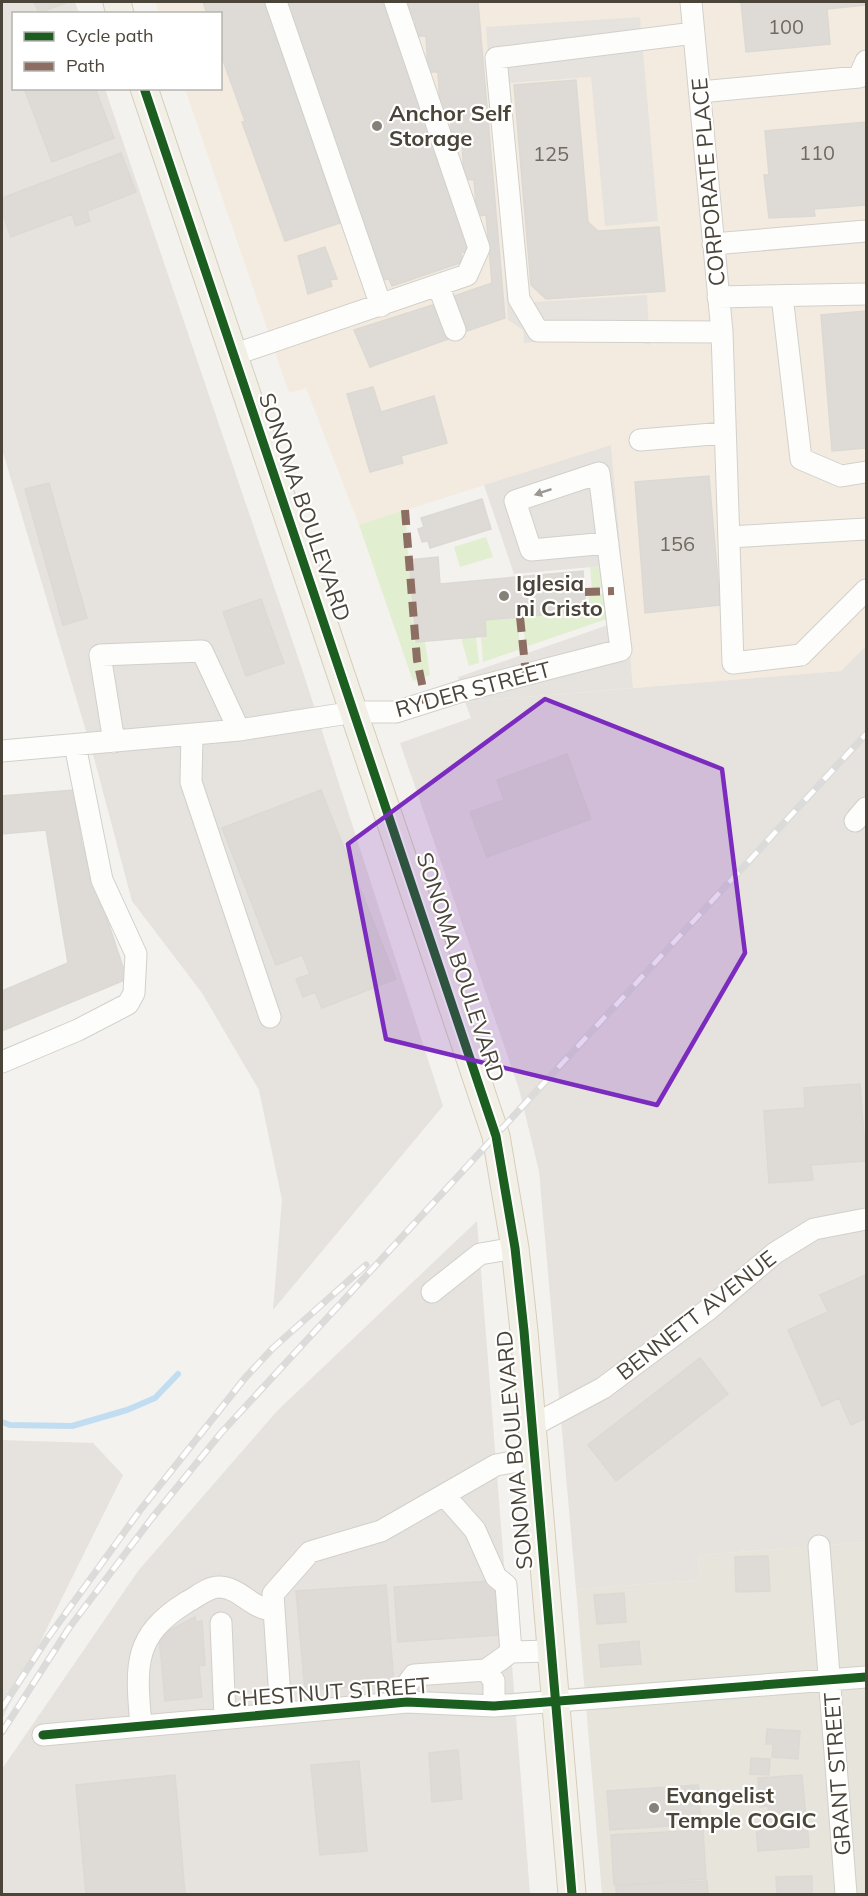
<svg xmlns="http://www.w3.org/2000/svg" width="868" height="1896" font-family="Mulish,sans-serif">
  <style>
    .residential { fill: #e7e4dc }
    .commercial { fill: #f3ebdf }
    .industrial { fill: #e6e2de }
    .green { fill: #e1eecf }
    .parking { fill: #e6e3df }
    .lines { fill: none; stroke-linecap: round; stroke-linejoin: round }
    .stream { stroke: #c0ddf1; stroke-width: 6 }
    .building { fill: #dedbd6; stroke: #dcd9d4; stroke-width: 1.5 }
    .minor-casing { stroke: #d2d0cb; stroke-width: 23 }
    .major-casing { stroke: #d6cebb; stroke-width: 29 }
    .minor { stroke: #fdfdfc; stroke-width: 21 }
    .major { stroke: #f2efe6; stroke-width: 27 }
    .rail-casing { stroke: #dbdbda; stroke-width: 7 }
    .rail { stroke: #fff; stroke-width: 4.5; stroke-dasharray: 14; stroke-linecap: butt }
    .quiet { stroke: #8d6e63; stroke-width: 8; stroke-dasharray: 15 8; stroke-linecap: butt }
    .cycleway-casing { stroke: #fff; stroke-width: 13 }
    .cycleway { stroke: #1b5e20; stroke-width: 9 }
    .oneway { fill: #9b9791 }
    .marked { fill: #7b2cbf; fill-opacity: 0.2; stroke: #7b2cbf; stroke-width: 4.5; stroke-linejoin: round }
    .poi-dot { fill: #868178; stroke: #fff; stroke-width: 2 }
    .labels { text-anchor: middle; stroke-width: 4.5; stroke-linejoin: round; paint-order: stroke }
    .number-label { font-size: 20px; fill: #706a61 }
    .poi-label { font-size: 22px; font-weight: bold; fill: #4b4439; stroke: #fff; text-anchor: start }
    .street-label { font-size: 22px; fill: #4b4439; stroke: #fff }
  </style>
  <rect width="100%" height="100%" fill="#f4f2ee"/>
  <path class="residential" d="M 866,1542 L 866,1894 L 602,1894 L 576,1589 L 700,1580 L 698,1555 Z"/>
  <path class="commercial" d="M 155,2 L 866,2 L 866,646 L 841,671 L 633,688 L 611,445 L 359,525 L 306,388 L 289,393 L 185,89 L 220,88 L 220,14 L 159,13 Z"/>
  <path class="industrial" d="M 2,2 L 75,2 L 79,13 L 14,14 L 14,88 L 105,89 L 303,672 L 443,1106 L 273,1310 L 282,1200 L 259,1090 L 202,993 L 132,901 L 94,758 L 2,449 Z
    M 866,646 L 866,1542 L 698,1555 L 700,1580 L 576,1589 L 539,1171 L 519,1089 L 400,743 L 471,718 L 465,702 L 841,671 Z
    M 477,1221 L 530,1894 L 2,1894 L 2,1769 L 138,1571 L 277,1411 Z
    M 2,1440 L 93,1443 L 123,1475 L 2,1719 Z"/>
  <path class="green" d="M 405,510 L 414,642 L 425,642 L 430,675 L 413,681 L 359,525 Z
    M 486,537 L 493,557 L 460,567 L 454,547 Z
    M 603,566 L 605,588 L 592,588 L 590,567 Z
    M 605,594 L 607,619 L 525,647 L 523,616 L 586,611 L 586,606 L 589,605 L 589,596 Z
    M 516,617 L 521,649 L 483,662 L 481,637 L 486,636 L 485,620 Z
    M 476,637 L 479,663 L 469,666 L 461,638 Z"/>
  <path class="parking" d="M 640,17 L 658,221 L 605,226 L 591,77 L 510,83 L 528,293 L 533,302 L 647,295 L 650,345 L 620,335 L 524,343 L 523,330 L 508,320 L 486,27 Z
    M 611,445 L 633,688 L 465,702 L 458,677 L 608,625 L 603,566 L 514,574 L 484,485 Z"/>
  <g class="lines">
    <path class="stream" d="M 2,1422 L 10,1425 L 72,1426 L 127,1410 L 155,1398 L 178,1374"/>
  </g>
  <path class="building" d="M 34,2 L 68,2 L 39,13 Z
    M 203,2 L 264,2 L 340,223 L 285,241 L 242,122 L 245,121 L 220,52 L 220,14 L 207,14 Z
    M 285,2 L 383,2 L 470,250 L 461,253 L 463,262 L 392,286 L 389,279 L 382,280 Z
    M 408,2 L 478,2 L 505,318 L 467,331 L 454,296 L 492,283 L 486,215 L 477,216 L 474,180 L 464,179 L 462,143 L 452,144 L 450,109 L 440,108 L 438,72 L 428,72 L 426,36 L 416,36 L 415,19 L 410,19 Z
    M 741,2 L 866,2 L 866,5 L 827,9 L 830,44 L 746,52 Z
    M 576,80 L 588,222 L 598,231 L 659,227 L 665,291 L 546,299 L 531,285 L 514,85 Z
    M 24,88 L 95,88 L 114,138 L 52,162 Z
    M 866,122 L 866,205 L 814,209 L 815,216 L 769,218 L 764,175 L 769,175 L 765,131 Z
    M 121,153 L 136,192 L 87,211 L 90,221 L 76,226 L 72,214 L 11,237 L 2,212 L 2,198 Z
    M 325,247 L 337,279 L 330,280 L 332,286 L 308,294 L 298,256 Z
    M 439,303 L 451,338 L 370,367 L 354,330 Z
    M 866,311 L 866,448 L 832,451 L 821,315 Z
    M 373,387 L 381,412 L 434,396 L 447,443 L 401,456 L 403,463 L 370,472 L 347,394 Z
    M 709,476 L 720,605 L 645,613 L 635,482 Z
    M 49,483 L 87,618 L 63,625 L 25,489 Z
    M 482,499 L 491,529 L 430,548 L 428,541 L 422,542 L 418,529 L 424,527 L 421,518 Z
    M 438,557 L 440,584 L 583,571 L 586,611 L 485,620 L 486,636 L 416,642 L 409,560 Z
    M 261,599 L 284,663 L 246,676 L 223,612 Z
    M 567,754 L 591,819 L 487,857 L 470,812 L 504,800 L 497,780 Z
    M 73,790 L 82,844 L 127,979 L 2,1031 L 2,991 L 68,963 L 46,830 L 2,834 L 2,796 Z
    M 321,790 L 396,979 L 322,1008 L 315,992 L 303,997 L 296,979 L 310,974 L 302,955 L 276,965 L 222,828 Z
    M 860,1084 L 866,1161 L 811,1165 L 813,1180 L 769,1183 L 764,1111 L 805,1108 L 804,1088 Z
    M 866,1275 L 866,1418 L 851,1425 L 839,1398 L 822,1406 L 788,1330 L 828,1312 L 820,1295 Z
    M 700,1358 L 728,1394 L 616,1481 L 588,1445 Z
    M 768,1556 L 770,1591 L 736,1592 L 735,1557 Z
    M 493,1581 L 498,1594 L 496,1596 L 497,1620 L 501,1622 L 502,1632 L 498,1635 L 398,1642 L 394,1587 Z
    M 386,1585 L 394,1684 L 305,1690 L 296,1591 Z
    M 624,1593 L 626,1622 L 597,1624 L 594,1595 Z
    M 195,1617 L 196,1622 L 202,1621 L 205,1665 L 199,1666 L 202,1697 L 165,1701 L 159,1636 Z
    M 639,1641 L 641,1664 L 601,1667 L 599,1645 Z
    M 767,1729 L 800,1731 L 798,1759 L 772,1757 L 773,1744 L 766,1744 Z
    M 458,1750 L 462,1799 L 432,1802 L 429,1753 Z
    M 751,1758 L 770,1759 L 769,1775 L 750,1774 Z
    M 359,1761 L 367,1851 L 320,1855 L 311,1765 Z
    M 175,1775 L 185,1894 L 86,1894 L 76,1785 Z
    M 802,1775 L 806,1818 L 769,1820 L 768,1806 L 760,1807 L 758,1778 Z
    M 698,1785 L 701,1824 L 610,1830 L 607,1791 Z
    M 807,1821 L 809,1847 L 758,1851 L 756,1825 Z
    M 703,1830 L 706,1879 L 614,1885 L 611,1835 Z
    M 812,1876 L 812,1894 L 777,1894 L 776,1877 Z
    M 707,1881 L 708,1894 L 616,1894 L 616,1886 Z"/>
  <g class="lines">
    <g class="minor-casing">
      <path id="minor" d="M 276,2 L 381,306
        M 691,2 L 722,332 L 733,663 L 801,655 L 866,590
        M 694,33 L 496,58 L 519,299 L 538,331 L 722,332
        M 700,92 L 859,77 L 866,61
        M 713,244 L 866,231
        M 438,285 L 455,330
        M 782,296 L 801,459 L 841,476 L 866,472
        M 718,297 L 866,294
        M 233,355 L 467,275 L 479,248 L 395,2
        M 640,440 L 725,433
        M 729,537 L 866,529
        M 192,735 L 191,782 L 270,1017
        M 114,742 L 100,655 L 202,651 L 239,730
        M 2,751 L 239,730 L 355,712 L 396,712 L 462,691 L 621,650 L 599,473 L 515,501 L 531,550 L 608,543
        M 855,821 L 866,808
        M 2,1062 L 78,1030 L 128,1004 L 134,993 L 136,954 L 102,880 L 75,745
        M 432,1292 L 480,1254 L 515,1248
        M 532,1426 L 603,1388 L 709,1309 L 775,1253 L 814,1229 L 866,1219
        M 445,1496 L 475,1530 L 496,1577 L 506,1585 L 511,1652
        M 819,1546 L 846,1894
        M 221,1623 L 225,1718
        M 486,1670 L 511,1652 L 551,1651
        M 407,1702 L 406,1686 L 414,1675 L 486,1670 L 494,1681 L 494,1706
        M 281,1713 L 273,1594 L 310,1552 L 381,1531 L 496,1465 L 535,1458
        M 141,1726 C 136,1666 132,1636 187,1602 C 197,1597 209,1586 220,1587 C 241,1588 252,1610 274,1610
        M 43,1735 L 407,1702 L 494,1706 L 866,1677"/>
    </g>
    <g class="major-casing">
      <path id="major" d="M 117,2 L 120,14
        M 144,88 L 496,1136 L 515,1248 L 524,1331 L 572,1894"/>
    </g>
    <use href="#minor" class="minor"/>
    <use href="#major" class="major"/>
    <g class="rail-casing">
      <path id="rail" d="M 2,1708 L 47,1639 L 141,1509 L 245,1378 L 273,1348 L 366,1265
        M 2,1732 L 69,1628 L 152,1518 L 221,1433 L 866,734"/>
    </g>
    <use href="#rail" class="rail"/>
    <path class="quiet" d="M 405,510 L 417,660 L 426,703
      M 585,592 L 614,591
      M 520,617 L 526,675"/>
    <g class="cycleway-casing">
      <path id="cycleway" d="M 144,88 L 496,1136 L 515,1248 L 524,1331 L 572,1894
        M 43,1735 L 407,1702 L 494,1706 L 866,1677"/>
    </g>
    <use href="#cycleway" class="cycleway"/>
  </g>
  <defs><path id="oneway-solid" d="M-6-.8H1V-3.2L6.5 0L1 3.2V.8H-6Z" transform="scale(1.5)"/></defs>
  <use class="oneway" href="#oneway-solid" transform="translate(543 492) rotate(161)"/>
  <path class="marked" d="M 545,699 L 722,769 L 745,953 L 657,1105 L 386,1039 L 348,844 Z"/>
  <g class="poi-dot">
    <circle cx="377" cy="126" r="6"/>
    <circle cx="504" cy="596" r="6"/>
    <circle cx="654" cy="1808" r="6"/>
  </g>
  <g class="labels">
    <g class="number-label">
      <text x="786" y="34">100</text>
      <text x="817" y="160">110</text>
      <text x="551" y="161">125</text>
      <text x="677" y="551">156</text>
    </g>
    <g class="poi-label">
      <text x="389" y="121">Anchor Self<tspan x="389" dy="25">Storage</tspan></text>
      <text x="516" y="591">Iglesia<tspan x="516" dy="25">ni Cristo</tspan></text>
      <text x="666" y="1803">Evangelist<tspan x="666" dy="25">Temple COGIC</tspan></text>
    </g>
    <g class="street-label">
      <text transform="translate(708 182) rotate(-95)" y="8">CORPORATE PLACE</text>
      <text transform="translate(305 507) rotate(71)" y="8">SONOMA BOULEVARD</text>
      <text transform="translate(473 689) rotate(-15)" y="8">RYDER STREET</text>
      <text transform="translate(461 967) rotate(72)" y="8">SONOMA BOULEVARD</text>
      <text transform="translate(696 1315) rotate(-38)" y="8">BENNETT AVENUE</text>
      <text transform="translate(514 1450) rotate(-95)" y="8">SONOMA BOULEVARD</text>
      <text transform="translate(328 1692) rotate(-4)" y="8">CHESTNUT STREET</text>
      <text transform="translate(837 1774) rotate(-94)" y="8">GRANT STREET</text>
    </g>
  </g>
  <rect width="868" height="1896" fill="none" stroke="#4b4439" stroke-width="6"/>
  <rect x="12" y="12" width="210" height="78" fill="#ffffff" stroke="#b7b4b0" stroke-width="1.5"/>
  <rect x="24" y="32" width="30" height="9" fill="#1b5e20" stroke="#b7b4b0" stroke-width="1.5"/>
  <text x="66" y="42" font-size="18" fill="#4b4439">Cycle path</text>
  <rect x="24" y="62" width="30" height="9" fill="#8d6e63" stroke="#b7b4b0" stroke-width="1.5"/>
  <text x="66" y="72" font-size="18" fill="#4b4439">Path</text>
</svg>
